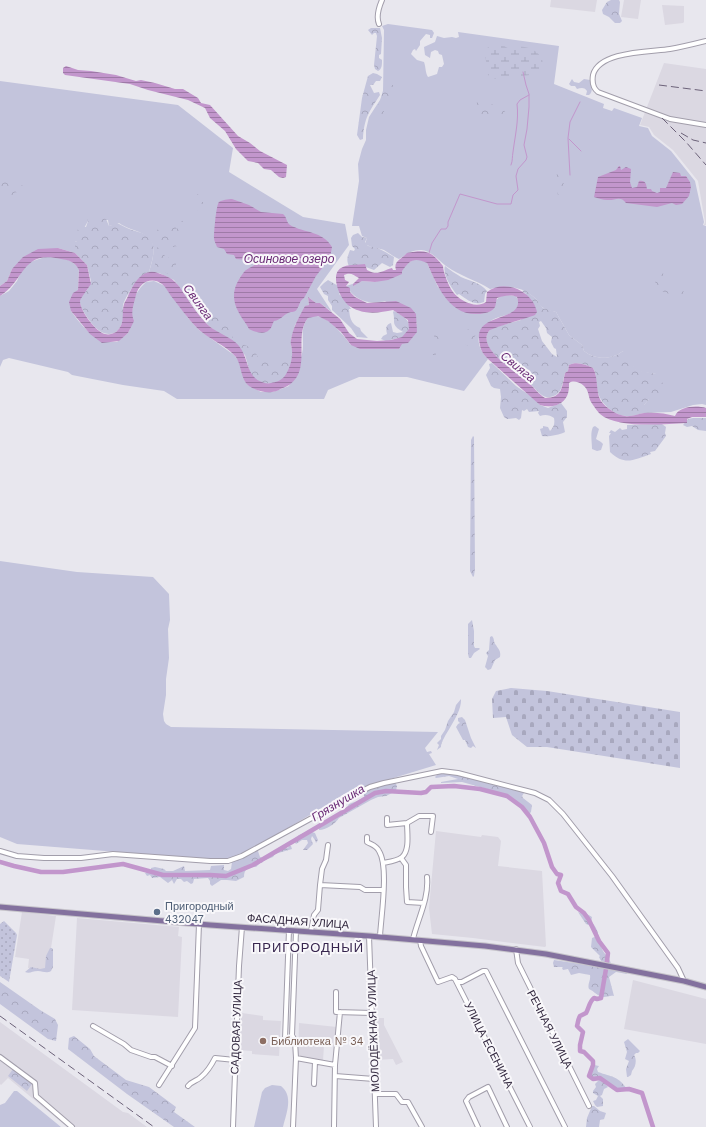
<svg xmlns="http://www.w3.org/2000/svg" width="706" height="1127" font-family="'Work Sans',sans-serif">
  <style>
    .built { fill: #dbd8e2 }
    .grass { fill: #c3c4dc }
    .forest { fill: url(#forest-crowns); fill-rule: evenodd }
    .wetland { fill: url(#wetland-marsh) }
    .cemetery { fill: url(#cemetery-stones) }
    .garden { fill: url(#garden-dots) }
    .water { fill: url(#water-rules) }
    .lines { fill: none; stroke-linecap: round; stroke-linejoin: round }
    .stream { stroke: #c296cc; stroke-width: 1 }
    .river { stroke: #c296cc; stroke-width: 4.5 }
    .minor-casing { stroke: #a29eab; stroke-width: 6 }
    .major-casing { stroke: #c5c3c9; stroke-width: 7 }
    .minor { stroke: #fff; stroke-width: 4 }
    .major { stroke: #83719e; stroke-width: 5 }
    .rail { stroke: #6c6279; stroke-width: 1; stroke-dasharray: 8 4; stroke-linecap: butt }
    .service-dot { fill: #5c6f8a; stroke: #f8f7fa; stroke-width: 1.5 }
    .education-dot { fill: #8d6e63; stroke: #f8f7fa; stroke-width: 1.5 }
    .labels { text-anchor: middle; stroke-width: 4; stroke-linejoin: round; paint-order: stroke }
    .service-label { font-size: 11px; fill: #4e5e75; stroke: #f8f7fa; text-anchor: start }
    .street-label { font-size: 11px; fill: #31273e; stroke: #f8f7fa }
    .education-label { font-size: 11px; fill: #785e54; stroke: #f8f7fa; text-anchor: start }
    .water-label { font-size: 12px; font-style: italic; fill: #682874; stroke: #f8f7fa }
    .quarter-label { font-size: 13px; letter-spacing: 1px; fill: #37254e; stroke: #f8f7fa }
  </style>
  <defs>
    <pattern id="forest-crowns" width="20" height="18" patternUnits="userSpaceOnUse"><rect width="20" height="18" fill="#c3c4dc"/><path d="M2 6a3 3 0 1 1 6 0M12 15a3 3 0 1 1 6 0" fill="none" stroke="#a8a8be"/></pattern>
    <pattern id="wetland-marsh" width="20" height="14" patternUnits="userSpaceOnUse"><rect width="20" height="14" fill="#c3c4dc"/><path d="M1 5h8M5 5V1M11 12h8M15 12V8" fill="none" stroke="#a8a8be"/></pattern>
    <pattern id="cemetery-stones" width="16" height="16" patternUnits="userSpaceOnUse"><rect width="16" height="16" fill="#c3c4dc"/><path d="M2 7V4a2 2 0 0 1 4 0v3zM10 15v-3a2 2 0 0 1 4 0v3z" fill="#a8a8be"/></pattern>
    <pattern id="garden-dots" width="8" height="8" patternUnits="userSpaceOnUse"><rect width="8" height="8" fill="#c3c4dc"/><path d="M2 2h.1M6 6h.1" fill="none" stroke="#a8a8be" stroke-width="1.8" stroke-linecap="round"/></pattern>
    <pattern id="water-rules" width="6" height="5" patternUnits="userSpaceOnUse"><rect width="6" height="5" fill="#c296cc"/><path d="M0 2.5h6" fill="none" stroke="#9e7aa7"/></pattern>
  </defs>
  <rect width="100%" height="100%" fill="#e8e7ee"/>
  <path class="built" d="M 551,0 L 597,0 L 595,12 L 550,7 Z
    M 624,0 L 641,0 L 638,19 L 621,17 Z
    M 662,5 L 684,6 L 684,22 L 683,23 L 665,25 Z
    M 664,63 L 706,69 L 706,225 L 704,225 L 705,222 L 698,181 L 673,150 L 654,135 L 649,127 L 640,125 Z
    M 436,831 L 481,837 L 482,835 L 498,837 L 501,841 L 498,866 L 542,871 L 546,946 L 545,947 L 473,938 L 432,934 L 429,908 Z
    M 22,912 L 56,916 L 51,948 L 45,970 L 28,968 L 29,959 L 15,957 Z
    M 77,918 L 179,927 L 178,936 L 182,937 L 178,1017 L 72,1010 Z
    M 633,980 L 706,999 L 706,1044 L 624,1029 Z
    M 242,1013 L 263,1016 L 263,1020 L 281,1021 L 279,1056 L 252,1054 L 252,1051 L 237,1050 L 239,1020 L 241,1020 Z
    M 374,1018 L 384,1018 L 384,1025 L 403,1062 L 396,1065 L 393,1059 L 375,1060 Z
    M 0,1022 L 123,1112 L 128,1113 L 147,1127 L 67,1127 L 8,1078 L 1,1085 L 0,1084 Z
    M 299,1023 L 337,1027 L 335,1046 L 324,1045 L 323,1061 L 298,1057 Z"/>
  <path class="grass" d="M 388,24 L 432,30 L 434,33 L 432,38 L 430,38 L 430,35 L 426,34 L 420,41 L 420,45 L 416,51 L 415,49 L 413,50 L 411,54 L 417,60 L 424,62 C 426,67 425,72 428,77 L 437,74 L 439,67 L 442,67 L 444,64 L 442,55 L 439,54 L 438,51 L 435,50 L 431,52 L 430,58 L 425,55 L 424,47 L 435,42 L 437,36 L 444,38 L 452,37 L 456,38 L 459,37 L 458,32 L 559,46 L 554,84 L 604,104 L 603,108 L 612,111 L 614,108 L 642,118 L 639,126 L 648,128 L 652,136 L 671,151 L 695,181 L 704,222 L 703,225 L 706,226 L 706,405 L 702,404 L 693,405 L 671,412 L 644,413 L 644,405 L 649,399 L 656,374 L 636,371 L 623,351 C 612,360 595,360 584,351 L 582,345 L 569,335 L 556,312 C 551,311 545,310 541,306 C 539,304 538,301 535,298 C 522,286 507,285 490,289 C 476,280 460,276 446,266 C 439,261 431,250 421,250 C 411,250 406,255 399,259 C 394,257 389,253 384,250 C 378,248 371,248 365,244 L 367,238 L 362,236 L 359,226 L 352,226 L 359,181 L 358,164 L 362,149 L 366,140 L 366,130 L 369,117 L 380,100 L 383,92 L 384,30 L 382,26 Z
    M 572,79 L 574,82 L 579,83 L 584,79 L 590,80 C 591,85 594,91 589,95 L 586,95 L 587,91 C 584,87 581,88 577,89 L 575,86 L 571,86 L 569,84 Z
    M 0,81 L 178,105 L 233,148 L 229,172 L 303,217 L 345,224 L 349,245 L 317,289 L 332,312 L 320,303 L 316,303 L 308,297 L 309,305 L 305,307 L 295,325 L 291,339 L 291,346 L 293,352 L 290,366 L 278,381 L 267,384 L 256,380 L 251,375 L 245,355 L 208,325 L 174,280 L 159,273 L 149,272 C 154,255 159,240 139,232 C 132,229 126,228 119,223 L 109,226 L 108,220 L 88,221 L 77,241 L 75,242 L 75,253 L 58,248 L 12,269 L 7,281 L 0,286 Z
    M 45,257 C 58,257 72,258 79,269 L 78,290 L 71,311 C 83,328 96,343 117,342 L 128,333 L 130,329 L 133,303 L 136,294 L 141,287 L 146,282 L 154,281 L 165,286 L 188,318 L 199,330 L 234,355 L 239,361 L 244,379 L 248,385 L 261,392 L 273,392 L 289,386 C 293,375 299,364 302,354 C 305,341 299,329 308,318 C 310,317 315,315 317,316 C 329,317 344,336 351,345 L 402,344 L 417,323 L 385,301 C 369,305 356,301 346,286 L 362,281 L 375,282 L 401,271 L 407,264 L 413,260 L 420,259 L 427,263 L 438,287 L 475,314 L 489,312 C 496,298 499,293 516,296 C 528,315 501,314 492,320 C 476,330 474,345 488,359 L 464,391 L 407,377 L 359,377 L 328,390 L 324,399 L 177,399 L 164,391 L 123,385 L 72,375 L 68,372 L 9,358 L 3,360 L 0,367 L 0,296 L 9,291 L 17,281 L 21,272 L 30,262 Z
    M 595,426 L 599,429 L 596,439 L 601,442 L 603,444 L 601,450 L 597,451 L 592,449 C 592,442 590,433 593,427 Z
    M 0,561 L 77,572 L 153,577 L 169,594 L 170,620 L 168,629 L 169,658 L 166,679 L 166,695 L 163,714 L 164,721 L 166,724 L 171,727 L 438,732 L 425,748 L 427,752 L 431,751 L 432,753 L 429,754 L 436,765 L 364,787 L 348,796 L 346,793 L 331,802 L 333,804 C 331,806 326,809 323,807 L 263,843 L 235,858 L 225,859 L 206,859 L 17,844 L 0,837 Z
    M 272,1085 L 281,1086 C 294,1096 286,1114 283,1127 L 254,1127 L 262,1092 L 265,1088 Z
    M 14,1091 L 17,1091 L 61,1127 L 0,1127 L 0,1105 L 5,1103 Z"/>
  <path class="forest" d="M 611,0 L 619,0 L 620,2 L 619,14 L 622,21 L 620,23 L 615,23 L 609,17 L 603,14 L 602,10 L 607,2 Z
    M 371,28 L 380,28 L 382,38 L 381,54 L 379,55 L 379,58 L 382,60 C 382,65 382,69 378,71 L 375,69 L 374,65 L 377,36 L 376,33 L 374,33 L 372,35 L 368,30 Z
    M 373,73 L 377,74 L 382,77 L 380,81 L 376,81 L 373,85 L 370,85 L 374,93 L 379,92 L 380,95 C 369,112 364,118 363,139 L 360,140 L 357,135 L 362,98 L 368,76 Z
    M 385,83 L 396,86 L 397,88 L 395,90 L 395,95 L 386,99 L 384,105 L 382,105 L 379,109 L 380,112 L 384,111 L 384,115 L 378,115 L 374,110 L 380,102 Z
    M 477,102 L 487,102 L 498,107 L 501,106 L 506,113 L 506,115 L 498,120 L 491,117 L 478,118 L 480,114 L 476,107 Z
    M 558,167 L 568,170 L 567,175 L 561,179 L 564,182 L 563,186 L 569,194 L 569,197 L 566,200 L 564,199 L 562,196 L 558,196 L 556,181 L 557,173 L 554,170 Z
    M 0,176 L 19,183 L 23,186 L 23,190 L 14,193 L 12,196 L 8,196 L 0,193 Z
    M 197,194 L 199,195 L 197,200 L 198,202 L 206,202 L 206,204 L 203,206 L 202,211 L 199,211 L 196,209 L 185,197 Z
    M 91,214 L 106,219 L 109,226 L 112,225 L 111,222 L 113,221 C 118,223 122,226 127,228 C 133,231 142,232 148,236 C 158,245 152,261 149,272 C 138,277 129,291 124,302 C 121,308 125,316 122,323 C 118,336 105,337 96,328 C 91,323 78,307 80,299 C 83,293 90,289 91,281 L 87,265 L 75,253 L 75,242 L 77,241 L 76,235 L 79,226 L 86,227 L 88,221 L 87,218 Z
    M 171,220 L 183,221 L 186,226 L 182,233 L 177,232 L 177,228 L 173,231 L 178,241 L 177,246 L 173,247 L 172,244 L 169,244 L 168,247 L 164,245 L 163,246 L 165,248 L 163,253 L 167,259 L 169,257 L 171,258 L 172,262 L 176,263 L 176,266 L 178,271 L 175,272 L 177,276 L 168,274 L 155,265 L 155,248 L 160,247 L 161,245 L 161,242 L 158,240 L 160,234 L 155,232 C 160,227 166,226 171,220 Z
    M 358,233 L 362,237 L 367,238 L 365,242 L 368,246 C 378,247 385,252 394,257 L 393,265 L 390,267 L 382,263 L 374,270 L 363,266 L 350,268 C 346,261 347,258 350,250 L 354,251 L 355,249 L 352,246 L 351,238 L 353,235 Z
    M 445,266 C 450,270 456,274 461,277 C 470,281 481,283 487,291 L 485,294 L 484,302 C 474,306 468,300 459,294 L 457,295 C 452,289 442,274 445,266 Z
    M 660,270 L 667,278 L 666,283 L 667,287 L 672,288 L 676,292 L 683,291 L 688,296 L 688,298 L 681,299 L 657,289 C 653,284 657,275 660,270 Z
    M 328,280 L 340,287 L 341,291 L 339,294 L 345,299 L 351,309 L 349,309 C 350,319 351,324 360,328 L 361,331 L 368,338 L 357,337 L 351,328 L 332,310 L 332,306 L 328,300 L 328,296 L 324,294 L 320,287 L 324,283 Z
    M 525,290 L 535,298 L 543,308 L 556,312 L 569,335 L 582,345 L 584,351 C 595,360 612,360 623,351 L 628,352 L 630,360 L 636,370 L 656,374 L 667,389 L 657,402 L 649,399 L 644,405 L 644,413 C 639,414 631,417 626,416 C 614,415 601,404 598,393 C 595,384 598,377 593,368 C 586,365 577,361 569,365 L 568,371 L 565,373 C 562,383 563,395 550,397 C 541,399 535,387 528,382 C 517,373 470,345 492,328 L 521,320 L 526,294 L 522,291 ZM 541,321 L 546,328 L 547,333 L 552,337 L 551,342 L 554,348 L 556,349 L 557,357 L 552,354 L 542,341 L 538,329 L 540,326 L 539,322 Z
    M 192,292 C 202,293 207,304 216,307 C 218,314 224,318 227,324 C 229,329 230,333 233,337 L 232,338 C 212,329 200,314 189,296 L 189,294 Z
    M 394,311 C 404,317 409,318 410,330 L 403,337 L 386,341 L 381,339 L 383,336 L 387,334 C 386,329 385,325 391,323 L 393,332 L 397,333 L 403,332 C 390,324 396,323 393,312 Z
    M 438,322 L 440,324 L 441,341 L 436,353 L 435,363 L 433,360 L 433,355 L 432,352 C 437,342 435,341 433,331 L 437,327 Z
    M 473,326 L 477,329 L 478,331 L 474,338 L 473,342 L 468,346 L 463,342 L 462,336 L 467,331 L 469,327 Z
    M 243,344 L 253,349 L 258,357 L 261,358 L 265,362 C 274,360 285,363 291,354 L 294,354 C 292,361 291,369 287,376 C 280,386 257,386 251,374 C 248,369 248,361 246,356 C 245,352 242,348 239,345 Z
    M 492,363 L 516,386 L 535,399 L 540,405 L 548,408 L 561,403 L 567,411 L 567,417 L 563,422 L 565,432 C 559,435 548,437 542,436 L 540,429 L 543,428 L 543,426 L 548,427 L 550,431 C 554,427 555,424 554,418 C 550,415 545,414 540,416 L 538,413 L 539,411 L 529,412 L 527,409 L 524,411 L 522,410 L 521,418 L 519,420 L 516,418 L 507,419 L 504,417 L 500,408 L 501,397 L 500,389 L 494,388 L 491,386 L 486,375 L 490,368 L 489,364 Z
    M 693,418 L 706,418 L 706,431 L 698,430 L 692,426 L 687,427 L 683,425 L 688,419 Z
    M 662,424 L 666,427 L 665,433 L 666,436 L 655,451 L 650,452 L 651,454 C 633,460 625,466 610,452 L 609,436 L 611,433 L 609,433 L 611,430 L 615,432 L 620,428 L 622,430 L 627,429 L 627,425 Z
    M 473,436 L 474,437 L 475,569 L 474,576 L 473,577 L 470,571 L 471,440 Z
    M 472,620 L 474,631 L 474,646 L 475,648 L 479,648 L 480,649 L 474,653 L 471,658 L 469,658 L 468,654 L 468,624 Z
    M 492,636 C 495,639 493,642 496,645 C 499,650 501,651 500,657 L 495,660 L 491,669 L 488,670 L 485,667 L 488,656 L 486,653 L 489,650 L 490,637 Z
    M 461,699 C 462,715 441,737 441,747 L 437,750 L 439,745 L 437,743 L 441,739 L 441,736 L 445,730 L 448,721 L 454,712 L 456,705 Z
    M 462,717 L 465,720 L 471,738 L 476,748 L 473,746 L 471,748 L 468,747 L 465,740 L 463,740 L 456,727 L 458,724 L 460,723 L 458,721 L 458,718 Z
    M 439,773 L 454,774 L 481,780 L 523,792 L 524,793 L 522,796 L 523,798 L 532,805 L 531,812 L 529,814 L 515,801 L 498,792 L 462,782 L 441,783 L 441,782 L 458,779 L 449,776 L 436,778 L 435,777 Z
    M 395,782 L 397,786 L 396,791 L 386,796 L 378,797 L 371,800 L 339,818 C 335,824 326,830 319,830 L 319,828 C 326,817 344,814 349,804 L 357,801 L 364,797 L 364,792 L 366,791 L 385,784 Z
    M 309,831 L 315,833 L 318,840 L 316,843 L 315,840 L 312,836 L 311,839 L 313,844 L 307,850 L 303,850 L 308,843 L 307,840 L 302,840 L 296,844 L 293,840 L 299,835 Z
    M 283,846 L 288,848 L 289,846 L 291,846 L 292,849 L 275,854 L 273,857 L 263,861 L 262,863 L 260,863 L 256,867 L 253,866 C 247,868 244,870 244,877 L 236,881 L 227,880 L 221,880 L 212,886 L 210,884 L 210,881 L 208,878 L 194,879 L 193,883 L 191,884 L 187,881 L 184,882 L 181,879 L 177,879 L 174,884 L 172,880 L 168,883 L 160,877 L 152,878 L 150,875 L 147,876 L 145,873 L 151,871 L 151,868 L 155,867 L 164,869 L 166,871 L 173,871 L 184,866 L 185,871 L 210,870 L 211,866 L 224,865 L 224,870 L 228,871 L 231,869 L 232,862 L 254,851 L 258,851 L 260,857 L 263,858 Z
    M 578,912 L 585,915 L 587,914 L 592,917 L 591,922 C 600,929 598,941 603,951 C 606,956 610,958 611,964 L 601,961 L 599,957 L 600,956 L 591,947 L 592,938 L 597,936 L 591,926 L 586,924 Z
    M 50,948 L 52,948 L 53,950 L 53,967 L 51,971 C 46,974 43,971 38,971 C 32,971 30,974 25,972 L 31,967 L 40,969 L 45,968 L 46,956 Z
    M 554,960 L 626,971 L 627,974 L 616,972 L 609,977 L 614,996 C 610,995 608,997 604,997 C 598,997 594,991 589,989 C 587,984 591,981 590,975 L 579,973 L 571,975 L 568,969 L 563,970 L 562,968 L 563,967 L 554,967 L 553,963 Z
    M 0,982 L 40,1010 L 55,1019 L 58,1025 L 56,1041 L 48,1039 L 0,1004 Z
    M 74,1036 L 90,1049 L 94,1056 L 126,1080 L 149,1087 L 176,1107 L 174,1112 L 195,1127 L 174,1127 L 127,1094 L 68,1049 L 69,1038 Z
    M 628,1039 L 640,1051 L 638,1053 L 636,1053 L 634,1055 C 637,1059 636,1067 632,1071 L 631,1075 L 628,1077 L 627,1077 L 626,1069 L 629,1061 L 625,1059 L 627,1052 L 624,1042 Z
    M 594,1065 L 599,1066 L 597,1069 L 598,1072 C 612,1077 618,1076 627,1089 L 616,1090 L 602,1078 L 591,1077 L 590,1074 Z
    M 13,1069 L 32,1084 L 27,1091 L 8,1076 Z
    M 600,1079 L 604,1082 L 608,1087 L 604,1089 L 602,1095 L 600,1096 L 603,1099 L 603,1106 L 597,1107 L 595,1105 L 593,1101 L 596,1100 L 598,1096 L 593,1093 L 593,1091 L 596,1087 L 595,1084 Z
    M 592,1106 L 594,1106 L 600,1111 L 606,1113 L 604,1119 L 600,1120 L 599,1127 L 586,1127 L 587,1118 Z"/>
  <path class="wetland" d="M 497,43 L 510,49 C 530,40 555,61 536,73 C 532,76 518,76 512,77 C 503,79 495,81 488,75 L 485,54 L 487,48 Z"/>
  <path class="cemetery" d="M 511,688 L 547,691 L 680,712 L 680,768 L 547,747 L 527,747 L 512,735 L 506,717 L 493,718 L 492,699 L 496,691 Z"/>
  <path class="garden" d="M 4,921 L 16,933 L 17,935 L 9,982 L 0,976 L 0,924 Z"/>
  <path class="water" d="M 66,66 L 78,70 L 91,71 L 116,75 L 136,81 L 141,80 L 155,83 L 175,89 L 183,89 L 198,98 L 201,103 L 210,105 L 238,136 L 250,143 L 260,151 L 287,165 L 286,177 L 283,178 L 279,177 L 271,170 L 264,169 L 258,163 L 248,161 L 236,149 L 225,131 L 210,118 L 205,108 L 188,100 L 148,90 L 130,84 L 65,75 L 63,73 L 63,68 Z
    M 619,166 L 620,166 L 621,170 L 626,167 L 631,169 L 630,182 L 632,188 L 637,187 L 639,181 C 646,180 646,184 647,189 L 651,189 L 652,191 L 657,193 L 660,192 L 660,188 L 666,188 L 673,172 L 680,173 L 681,176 L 686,176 L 690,182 L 691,187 L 689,196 L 682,204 L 676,205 L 672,203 L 657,207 L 626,203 C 620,195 615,201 607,200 C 603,200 598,198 594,197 L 598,177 L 616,170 Z
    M 232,199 L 249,205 L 261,212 L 283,214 C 287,217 286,222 290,225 C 304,233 323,231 332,247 L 330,258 L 316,276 L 304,298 C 299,301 300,305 297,309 C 295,313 292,311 288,313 C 283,315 281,320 274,321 C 272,324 272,328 269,330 C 265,335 254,332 249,329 C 246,323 242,319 239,313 C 230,297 234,285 244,272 C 248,267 254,267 257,262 L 250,260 L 236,259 L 234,255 L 227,254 L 224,249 L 217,247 C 216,244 214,241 214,238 C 214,233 216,205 219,202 C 222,200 228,199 232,199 Z
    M 58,248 L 75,253 L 87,265 L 91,284 C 89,287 80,299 80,301 C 80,311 96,332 105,334 C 109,335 112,334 116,332 C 126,323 121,315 124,304 C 125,301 127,299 128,296 C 133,285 142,267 158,273 C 163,275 170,277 174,281 C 179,285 183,292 187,298 C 193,307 199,316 207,324 C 216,333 232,337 239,346 C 249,358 246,377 262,382 C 265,383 267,384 271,383 C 276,382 280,381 284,377 C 289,371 293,359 292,351 C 292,347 290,344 291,340 C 293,327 299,317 305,306 L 309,305 L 308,297 L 316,303 L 320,303 L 340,319 L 349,333 L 357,339 L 377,341 L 391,340 L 402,337 L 409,329 L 408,320 L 393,310 C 379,313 364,315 351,307 C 341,302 329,275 341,268 C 347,264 358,265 365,264 L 367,270 C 378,276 381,271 392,268 L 393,270 L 396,270 C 393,261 402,259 407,253 C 426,249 431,251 443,266 C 443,272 449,287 453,292 C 460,301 476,309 486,302 L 487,292 C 504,278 533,291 537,312 L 535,315 C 528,318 491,328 489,331 C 476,348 516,372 527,381 C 533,386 538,394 545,398 C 563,398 562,386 565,373 L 568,371 L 569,365 C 577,361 586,365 593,368 C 599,379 595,391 601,401 C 606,408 617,415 625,416 C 631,417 638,414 644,413 C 654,412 665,413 675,416 C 679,406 697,405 706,408 L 706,417 L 692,417 L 687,419 L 687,423 C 664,424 617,429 600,414 C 597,411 593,405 591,402 C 589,399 589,394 587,390 C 584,384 575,379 569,383 C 569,387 569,392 567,396 C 562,406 550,408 540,405 L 488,359 C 481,352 480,348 479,339 C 476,312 526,322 517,297 C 511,294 503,296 497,298 C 496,301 496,304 495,307 C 492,312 484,314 478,314 C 449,316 437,285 427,263 C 414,257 410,260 402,271 L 402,274 L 388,280 L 375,282 L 362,281 L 353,286 L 353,284 L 359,278 C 353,275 351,272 344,275 L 345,280 L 349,282 L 346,286 L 350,288 L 350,292 L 355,297 L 367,303 L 396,301 L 411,308 L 416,314 L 417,332 L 408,343 L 402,344 L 399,349 L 360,349 L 351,345 L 341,332 L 328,321 L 318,316 L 308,318 C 292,337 315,375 283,388 C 280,389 276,392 272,392 C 264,393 255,390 249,386 C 240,379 242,364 235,356 C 225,345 209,339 198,329 C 188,319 180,307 171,296 C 168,292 166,287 162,284 C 151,276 139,283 136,295 C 134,304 130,312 134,321 L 128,333 L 119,341 L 102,343 L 90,334 L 71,311 L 69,302 L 73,293 L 78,290 L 79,270 C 75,262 69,260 61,259 C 21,250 26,280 0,296 L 0,286 L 7,281 L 12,269 L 23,257 L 38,249 Z"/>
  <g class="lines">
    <path class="stream" d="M 569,139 L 581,151
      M 511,165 C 513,160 512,157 513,152 C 515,136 519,120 517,104 L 520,100 L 529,95
      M 570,175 L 568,138 L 570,122 L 580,102
      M 429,253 L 432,243 L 441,229 L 446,229 L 448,226 L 448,222 L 460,194 L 497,204 L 511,204 L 513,195 L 518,190 L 516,176 L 518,169 L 526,160 L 527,157 L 524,145 L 527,129 L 529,107 L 529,94 L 526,85 L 523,72"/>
    <path class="river" d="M 0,862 L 14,866 L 41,872 L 63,872 L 123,864 L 163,875 L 210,875 L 226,876 L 253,865 L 375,793 L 386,791 L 421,793 L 426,792 L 431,787 L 454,786 L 480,789 L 507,796 L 522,807 L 530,817 L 544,843 L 552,867 L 557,874 L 561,875 L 558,883 L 561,891 L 568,894 L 576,907 L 584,913 L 589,920 L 599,941 L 608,953 L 606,969 L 601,998 L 597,999 L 594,998 C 589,1002 589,1008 586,1013 C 584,1014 582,1015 580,1016 C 578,1019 578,1023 577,1026 L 583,1032 L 580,1045 L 580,1051 L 584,1052 L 593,1061 L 593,1065 L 589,1076 L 593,1079 L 600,1078 L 617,1090 L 629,1089 L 642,1093 L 653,1127"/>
    <g class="minor-casing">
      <path id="minor" d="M 379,24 C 376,17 379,7 382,0
        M 706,41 C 694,44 682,47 670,49 C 650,52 599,51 593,75 C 592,81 593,88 598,92 L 670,119 L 706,125
        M 387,818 L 387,825 L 407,823 L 419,816 L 433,816 L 431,832
        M 367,837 L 367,842 C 372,845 376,845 379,851 C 389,867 381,917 380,936
        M 0,851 L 17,856 L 44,858 L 81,858 L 113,854 L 210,861 L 228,861 L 242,856 L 354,795 L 370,787 L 384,783 L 442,771 L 458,773 L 535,793 L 549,800 L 563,814 L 612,876 L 678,968 L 684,981
        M 401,858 L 406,865 L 406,887 L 407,902 L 424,903
        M 383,863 C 388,862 397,861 402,857 C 410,850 407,833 407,823
        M 320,885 L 360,887 L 365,890 L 383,890
        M 289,930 L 285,1039 L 294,1039
        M 311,931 L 314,915 L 318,910 L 320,885 L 322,869 L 326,860 L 328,845
        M 369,936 L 376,1127
        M 413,939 C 418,918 429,899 427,877
        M 420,940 L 421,946 L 438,982 L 452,977 L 455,979 L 530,1127
        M 516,949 L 518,963 L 589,1106
        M 457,982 L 462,982 L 483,971 L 486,971 L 565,1127
        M 336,992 L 336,1012 L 372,1013
        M 93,1026 L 124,1044 L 131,1050 L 151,1057 L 155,1057 L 172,1066
        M 0,1057 L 35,1083 L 36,1096 L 72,1127
        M 296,1058 L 335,1065
        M 335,1076 L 374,1079
        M 314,1084 L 315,1062
        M 159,1085 L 195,1028 L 199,924
        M 188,1086 C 192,1081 197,1081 201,1077 C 207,1072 212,1064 215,1058 L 235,1060
        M 375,1094 L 396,1094 L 402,1102 L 408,1102 L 422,1127
        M 233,1127 L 239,966 L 242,927
        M 293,1127 L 296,1058 L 295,1041 L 292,1035 L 296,931
        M 334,1127 L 335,1065 L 340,1012
        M 478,1127 L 466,1101 L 469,1097 L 488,1087 L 507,1127"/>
    </g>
    <g class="major-casing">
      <path id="major" d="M 0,907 L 210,925 L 369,936 L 485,946 L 546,954 L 684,981 L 706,987"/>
    </g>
    <use href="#minor" class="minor"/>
    <use href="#major" class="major"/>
    <path class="rail" d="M 659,85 L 706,91
      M 662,118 L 686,142 L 706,165
      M 681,133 L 693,140 L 706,143
      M 0,1016 L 154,1127"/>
  </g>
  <circle class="service-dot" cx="157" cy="912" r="4"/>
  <circle class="education-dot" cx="263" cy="1041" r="4"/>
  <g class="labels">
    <g class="service-label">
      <text x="165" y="910">Пригородный<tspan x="165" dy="13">432047</tspan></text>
    </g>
    <g class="street-label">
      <text transform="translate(298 921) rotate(4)" y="4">ФАСАДНАЯ УЛИЦА</text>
      <text transform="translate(236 1027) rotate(-88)" y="4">САДОВАЯ УЛИЦА</text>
      <text transform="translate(550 1029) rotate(63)" y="4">РЕЧНАЯ УЛИЦА</text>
      <text transform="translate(373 1031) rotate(-92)" y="4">МОЛОДЁЖНАЯ УЛИЦА</text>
      <text transform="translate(489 1045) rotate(63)" y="4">УЛИЦА ЕСЕНИНА</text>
    </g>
    <g class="education-label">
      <text x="271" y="1045">Библиотека № 34</text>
    </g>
    <g class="water-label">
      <text x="289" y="263">Осиновое озеро</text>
      <text transform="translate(198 302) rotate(54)" y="4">Свияга</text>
      <text transform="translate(518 367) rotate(39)" y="4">Свияга</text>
      <text transform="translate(338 803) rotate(-31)" y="4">Грязнушка</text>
    </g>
    <g class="quarter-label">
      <text x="308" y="952">ПРИГОРОДНЫЙ</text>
    </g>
  </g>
</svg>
